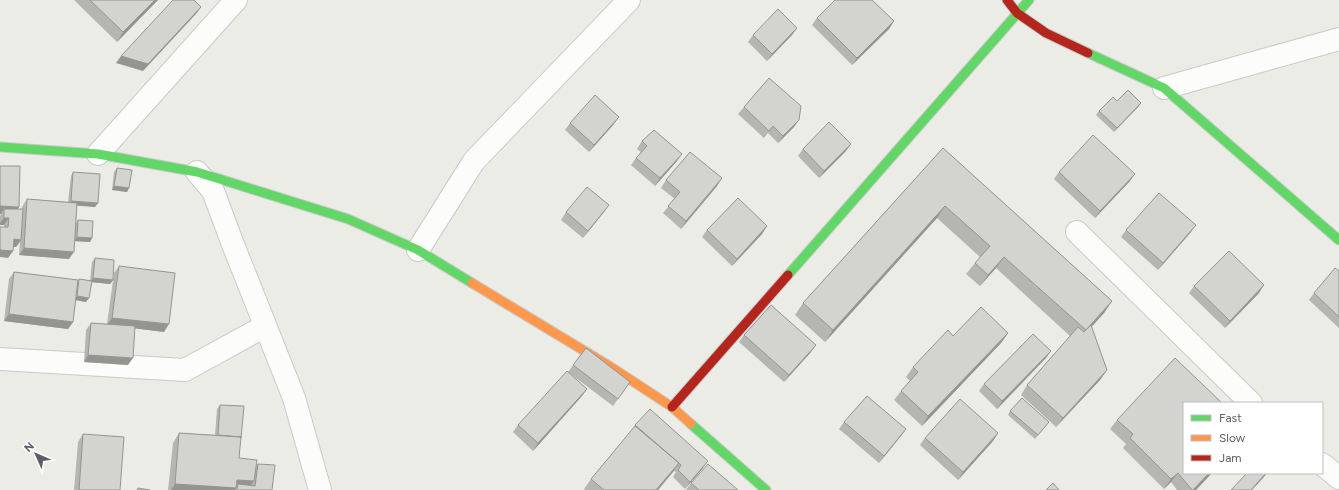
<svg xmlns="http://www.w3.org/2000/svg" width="1339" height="490" font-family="Figtree,sans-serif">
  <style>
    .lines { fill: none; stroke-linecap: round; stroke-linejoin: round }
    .street-casing { stroke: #c9cac9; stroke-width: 24 }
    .fast-casing { stroke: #cacacb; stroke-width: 11 }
    .slow-casing { stroke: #cacacb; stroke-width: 11 }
    .jam-casing { stroke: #cacacb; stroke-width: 11 }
    .street { stroke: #fcfcfb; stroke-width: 22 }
    .fast { stroke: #63d668; stroke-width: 9 }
    .slow { stroke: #ff974d; stroke-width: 9 }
    .jam { stroke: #b3261e; stroke-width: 9 }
    .wall { fill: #b5b5b2 }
    .shaded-wall { fill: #949491 }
    .building { fill: #d3d3cf; stroke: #949491 }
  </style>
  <rect width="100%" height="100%" fill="#ecece7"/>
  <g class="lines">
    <g class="street-casing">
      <path id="street" d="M 1164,88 L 1339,39
        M 98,154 L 236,0
        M 197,172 L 213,191 L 232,242 L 294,398 L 320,490
        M 1077,232 L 1251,403
        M 418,250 L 474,161 L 629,0
        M 0,359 L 185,370 L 265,326
        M 1322,464 L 1339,478"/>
    </g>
    <g class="fast-casing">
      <path id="fast" d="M 1088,53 L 1164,88 L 1339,240
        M 0,147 L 98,154 L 197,172 L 348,219 L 418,250 L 472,283
        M 788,275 L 1029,0
        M 691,424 L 766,490"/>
    </g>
    <g class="slow-casing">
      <path id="slow" d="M 472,283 L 611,367 L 672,407 L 691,424"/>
    </g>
    <g class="jam-casing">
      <path id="jam" d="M 1007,0 L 1017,13 L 1046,33 L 1088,53
        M 672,407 L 788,275"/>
    </g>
    <use href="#street" class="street"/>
    <use href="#fast" class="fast"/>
    <use href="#slow" class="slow"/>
    <use href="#jam" class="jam"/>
  </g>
  <path class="wall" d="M 74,0 L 158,0 L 117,42 Z
    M 817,18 L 894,21 L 889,29 L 852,65 L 812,25 Z
    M 797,28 L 792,35 L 767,61 L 748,42 L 753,35 Z
    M 1117,101 L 1139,106 L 1114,132 L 1096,115 L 1099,111 Z
    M 744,107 L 794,127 L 778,143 L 768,133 L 764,138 L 738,114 Z
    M 570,123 L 614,124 L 589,152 L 565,130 Z
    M 642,141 L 677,161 L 655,186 L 631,165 L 636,158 L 641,152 L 637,149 Z
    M 943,148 L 1112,301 L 1104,313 L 1091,327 L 1107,370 L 1100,380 L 1056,427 L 1021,395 L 1027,385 L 1070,336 L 996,268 L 980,286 L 966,274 L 975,263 L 980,257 L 937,218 L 825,342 L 795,315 L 803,303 Z
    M 803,149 L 846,151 L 819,178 L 798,156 Z
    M 0,166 L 17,209 L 22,209 L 22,207 L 27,199 L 68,202 L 71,176 L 73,172 L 98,203 L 95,207 L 77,205 L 76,223 L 78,220 L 92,238 L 90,242 L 74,241 L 69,259 L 19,255 L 20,242 L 16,247 L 13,247 L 8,258 L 4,225 L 0,225 L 0,216 L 1,214 Z
    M 117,168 L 129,188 L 127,192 L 112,190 L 114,172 Z
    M 1059,172 L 1130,181 L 1095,218 L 1054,179 Z
    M 666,180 L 717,186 L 681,229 L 663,213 L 675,199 L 661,188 Z
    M 566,212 L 604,212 L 583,238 L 561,220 Z
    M 767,226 L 762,234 L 732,266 L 702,237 L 707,230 Z
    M 1126,230 L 1191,232 L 1158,270 L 1121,237 Z
    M 95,258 L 113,280 L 110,284 L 91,282 L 86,302 L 75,300 L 73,322 L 68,329 L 4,321 L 9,279 L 14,272 L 78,282 L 79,279 L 90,281 L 92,262 Z
    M 119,266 L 164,332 L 135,328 L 128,365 L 84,362 L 86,330 L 91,323 L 107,324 L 114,273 Z
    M 1339,271 L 1339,328 L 1309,300 L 1314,293 Z
    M 1194,286 L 1259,293 L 1225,328 L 1189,293 Z
    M 1008,333 L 1001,343 L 922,426 L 894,400 L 901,391 L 910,381 L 906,377 L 913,367 L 953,336 Z
    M 744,335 L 811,352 L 784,382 L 739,342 Z
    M 586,348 L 630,382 L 613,406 L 568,372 Z
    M 1046,358 L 997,409 L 979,391 L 984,384 Z
    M 587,389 L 582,396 L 533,451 L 513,432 L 518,425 Z
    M 220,405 L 241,438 L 240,439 L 239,458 L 256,466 L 258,464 L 272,490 L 168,490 L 173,443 L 179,433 L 215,435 L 217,409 Z
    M 1010,411 L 1049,422 L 1035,439 L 1008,415 Z
    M 1117,420 L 1212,473 L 1196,490 L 1177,490 L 1171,482 L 1164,489 L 1123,448 L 1126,444 L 1110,429 Z
    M 844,422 L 906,429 L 901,436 L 879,463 L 839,429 Z
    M 635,425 L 703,468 L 685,489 L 673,477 L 676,472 L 674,471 L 658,490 L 585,490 L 584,489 L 591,479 L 631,432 Z
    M 998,433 L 993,441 L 958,480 L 920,445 L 925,438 Z
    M 83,434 L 120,490 L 74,490 L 78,442 Z
    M 691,483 L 738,490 L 686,490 Z"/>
  <path class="shaded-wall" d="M 155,0 L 158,0 L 117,42 L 123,32 Z
    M 201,7 L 196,14 L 143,71 L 116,63 L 121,56 Z
    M 894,21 L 889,29 L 852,65 L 857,58 Z
    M 797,28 L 792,35 L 767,61 L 772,54 Z
    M 1141,103 L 1139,106 L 1114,132 L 1117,128 Z
    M 619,117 L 614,124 L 589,152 L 594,145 Z
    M 799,120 L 794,127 L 778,143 L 783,136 Z
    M 851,144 L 846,151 L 819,178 L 824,171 Z
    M 682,154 L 677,161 L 655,186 L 660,178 Z
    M 1135,174 L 1130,181 L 1095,218 L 1100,211 Z
    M 722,178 L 717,186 L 681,229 L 686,221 Z
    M 114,186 L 129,188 L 127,192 L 112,190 Z
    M 71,201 L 98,203 L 95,207 L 68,205 Z
    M 609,205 L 604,212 L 583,238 L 588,231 Z
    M 0,206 L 19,207 L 14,214 L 4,209 L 1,214 L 0,214 Z
    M 945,206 L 937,218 L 825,342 L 833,330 Z
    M 4,218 L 9,218 L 4,225 L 0,225 L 0,223 Z
    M 1196,225 L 1191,232 L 1158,270 L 1163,263 Z
    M 767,226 L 762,234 L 732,266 L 737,259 Z
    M 77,237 L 92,238 L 90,242 L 74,241 Z
    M 14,239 L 21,240 L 16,247 L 9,247 Z
    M 24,248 L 74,252 L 69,259 L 19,255 Z
    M 0,250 L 13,251 L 8,258 L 0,257 Z
    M 1004,257 L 996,268 L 980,286 L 988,275 Z
    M 93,278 L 113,280 L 110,284 L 90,282 Z
    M 1264,285 L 1259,293 L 1225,328 L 1230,321 Z
    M 77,296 L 89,298 L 86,302 L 75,300 Z
    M 1112,301 L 1104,313 L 1078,342 L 1086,330 Z
    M 9,314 L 73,322 L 68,329 L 4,321 Z
    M 112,318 L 169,324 L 164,332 L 107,325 Z
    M 1008,333 L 1001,343 L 922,426 L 928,416 Z
    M 816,345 L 811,352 L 784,382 L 789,375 Z
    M 1051,351 L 1046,358 L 997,409 L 1002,401 Z
    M 88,355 L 133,358 L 128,365 L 84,362 Z
    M 1107,370 L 1100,380 L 1056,427 L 1063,418 Z
    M 587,389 L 582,396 L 533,451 L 538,443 Z
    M 906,429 L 901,436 L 879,463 L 884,456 Z
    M 998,433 L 993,441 L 958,480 L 963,472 Z
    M 708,461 L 703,468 L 685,489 L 690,482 Z
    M 679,463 L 672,473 L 658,490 L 656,490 Z
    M 1178,473 L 1171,482 L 1164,489 L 1171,479 Z
    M 1209,473 L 1212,473 L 1196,490 L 1193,490 Z
    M 1266,473 L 1267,473 L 1264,477 L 1252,490 L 1251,490 Z
    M 237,480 L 254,481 L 248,490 L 238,484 L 235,488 L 236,488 L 235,490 L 171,490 L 175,484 Z"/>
  <path class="building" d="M 90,0 L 155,0 L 123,32 Z
    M 173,0 L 194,0 L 201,7 L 148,64 L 121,56 Z
    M 835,0 L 872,0 L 894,21 L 857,58 L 817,18 Z
    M 778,9 L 797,28 L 772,54 L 753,35 Z
    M 769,78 L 801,106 L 799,120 L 783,136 L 773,126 L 769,131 L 744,107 Z
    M 1128,90 L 1141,103 L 1117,128 L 1099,111 L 1113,97 L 1117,101 Z
    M 595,95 L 619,117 L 594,145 L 570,123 Z
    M 829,122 L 851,144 L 824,171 L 803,149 Z
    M 654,130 L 682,154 L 660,178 L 636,158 L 647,146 L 642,141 Z
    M 1093,135 L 1135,174 L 1100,211 L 1059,172 Z
    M 943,148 L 1112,301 L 1086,330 L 1004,257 L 988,275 L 975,263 L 990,246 L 945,206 L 833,330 L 803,303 Z
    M 690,152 L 722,178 L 686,221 L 668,206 L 680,192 L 666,180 Z
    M 0,166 L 20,166 L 19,207 L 0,206 Z
    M 117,168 L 132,170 L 129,188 L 114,186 Z
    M 73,172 L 100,174 L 98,203 L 71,201 Z
    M 587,187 L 609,205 L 588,231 L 566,212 Z
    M 1159,193 L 1196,225 L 1163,263 L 1126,230 Z
    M 738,198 L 767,226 L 737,259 L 707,230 Z
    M 27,199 L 77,203 L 74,252 L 24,248 Z
    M 4,209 L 23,209 L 21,240 L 14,239 L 13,251 L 0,250 L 0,227 L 8,227 L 9,218 L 4,218 Z
    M 78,220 L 93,221 L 92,238 L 77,237 Z
    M 1229,251 L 1264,285 L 1230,321 L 1194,286 Z
    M 95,258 L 114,260 L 113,280 L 93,278 Z
    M 119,266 L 175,273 L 169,324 L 112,318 Z
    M 1335,268 L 1339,271 L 1339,317 L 1314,293 Z
    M 14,272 L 78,280 L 73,322 L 9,314 Z
    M 79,279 L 92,281 L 89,298 L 77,296 Z
    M 771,305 L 816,345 L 789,375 L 744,335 Z
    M 981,307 L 1008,333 L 928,416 L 901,391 L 918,372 L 913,367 L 948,330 L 953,336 Z
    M 91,323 L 135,326 L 133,358 L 88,355 Z
    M 1091,325 L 1107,370 L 1063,418 L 1027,385 L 1078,327 L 1084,332 Z
    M 1033,334 L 1051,351 L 1002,401 L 984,384 Z
    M 586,348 L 630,382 L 618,399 L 573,365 Z
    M 1175,358 L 1222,403 L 1184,403 L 1184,473 L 1209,473 L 1193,490 L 1192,490 L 1178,473 L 1171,479 L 1130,438 L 1133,434 L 1117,420 Z
    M 567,371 L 587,389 L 538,443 L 518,425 Z
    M 867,396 L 906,429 L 884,456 L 844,422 Z
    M 1022,398 L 1049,422 L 1038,435 L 1010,411 Z
    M 960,399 L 998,433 L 963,472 L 925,438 Z
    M 220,405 L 244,406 L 241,438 L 241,437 L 218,435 Z
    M 650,409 L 708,461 L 690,482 L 678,470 L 681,465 L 679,463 L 635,425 Z
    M 635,426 L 679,463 L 656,490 L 604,490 L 591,479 Z
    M 179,433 L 241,437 L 239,458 L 257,460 L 254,481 L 237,480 L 236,488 L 175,484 Z
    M 83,434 L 124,437 L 120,490 L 79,490 Z
    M 258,464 L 275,465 L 272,490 L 237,490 L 238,484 L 255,486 Z
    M 708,464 L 738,490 L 699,490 L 691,483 Z
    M 1247,473 L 1266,473 L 1251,490 L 1231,490 Z
    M 1053,483 L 1059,490 L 1046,490 Z
    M 138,488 L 150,490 L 137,490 Z"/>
  <rect x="1183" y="402" width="140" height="72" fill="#ffffff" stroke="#bebec1"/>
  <rect x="1191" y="415" width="20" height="6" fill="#63d668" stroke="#bebec1"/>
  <text x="1219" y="422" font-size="12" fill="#5c5d65">Fast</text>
  <rect x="1191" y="435" width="20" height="6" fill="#ff974d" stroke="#bebec1"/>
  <text x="1219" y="442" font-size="12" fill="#5c5d65">Slow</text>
  <rect x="1191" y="455" width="20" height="6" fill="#b3261e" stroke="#bebec1"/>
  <text x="1219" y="462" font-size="12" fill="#5c5d65">Jam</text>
  <g transform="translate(36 454) rotate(315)" stroke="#ffffff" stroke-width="3" paint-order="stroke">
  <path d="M0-3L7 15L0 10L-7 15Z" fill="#5c5d65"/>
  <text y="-6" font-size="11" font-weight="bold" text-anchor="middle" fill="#5c5d65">N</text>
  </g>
</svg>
